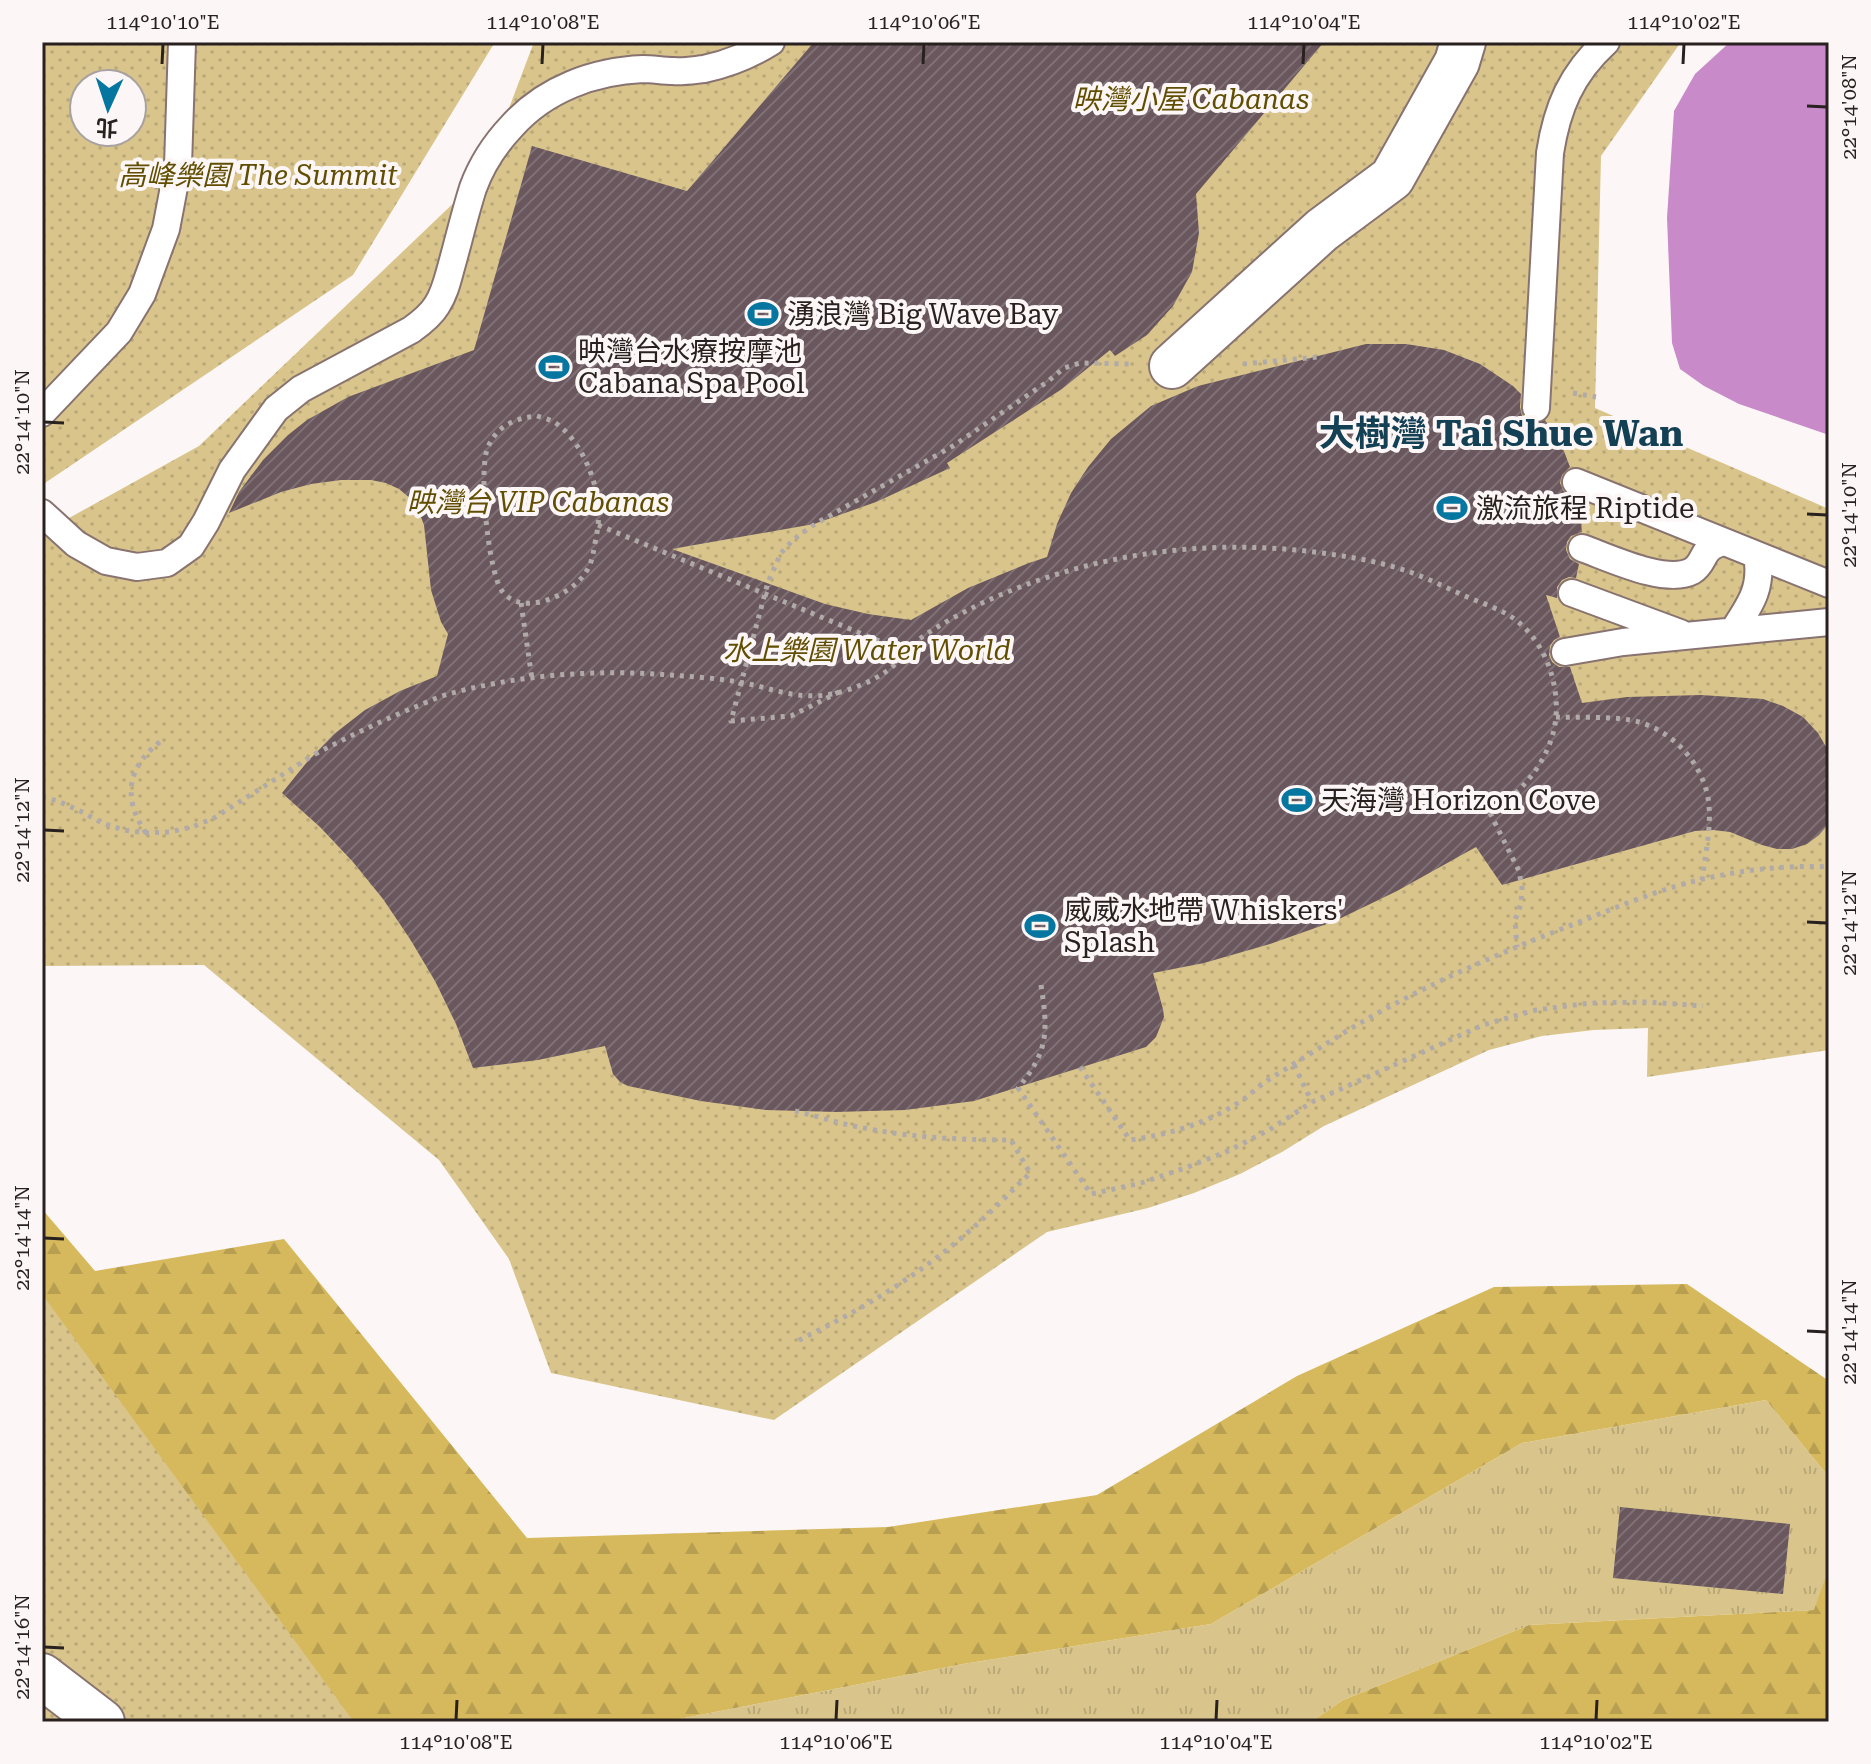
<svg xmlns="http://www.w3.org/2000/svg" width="1871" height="1764" font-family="'Roboto Serif','Noto Sans TC',serif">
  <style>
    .grass { fill: url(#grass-tufts) }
    .forest { fill: url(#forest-firs) }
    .park { fill: url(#park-dots); fill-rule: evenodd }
    .water { fill: #c98aca }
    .building { fill: url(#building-hatch) }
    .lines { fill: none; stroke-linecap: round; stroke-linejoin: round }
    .lane-casing { stroke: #887370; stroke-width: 30 }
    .street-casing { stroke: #887370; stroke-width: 48 }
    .path { stroke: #b0aaa9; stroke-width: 5; stroke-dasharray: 4 6; stroke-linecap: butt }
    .lane { stroke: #fff; stroke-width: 26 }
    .street { stroke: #fff; stroke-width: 44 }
    .path-bridge { stroke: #b0aaa9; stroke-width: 5; stroke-dasharray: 4 6; stroke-linecap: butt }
    .ticks { fill: none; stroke: #29211f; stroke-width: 3 }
    .labels { text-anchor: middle; stroke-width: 8; stroke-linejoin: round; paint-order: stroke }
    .park-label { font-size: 28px; font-style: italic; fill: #624e02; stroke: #fcf7f6 }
    .poi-label { font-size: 28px; fill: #29211f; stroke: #fcf7f6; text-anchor: start }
    .district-label { font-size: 36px; font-weight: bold; fill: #134055; stroke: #fcf7f6 }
    .neatline { fill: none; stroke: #29211f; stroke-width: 3 }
    .ticks-label { font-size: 20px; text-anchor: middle; fill: #29211f }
  </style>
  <defs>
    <pattern id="grass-tufts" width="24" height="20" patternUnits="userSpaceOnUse" patternTransform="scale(2)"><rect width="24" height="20" fill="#d9c58b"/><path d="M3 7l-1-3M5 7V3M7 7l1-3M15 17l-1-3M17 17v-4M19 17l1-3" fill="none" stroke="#baa978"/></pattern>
    <pattern id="forest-firs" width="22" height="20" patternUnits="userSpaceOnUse" patternTransform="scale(2)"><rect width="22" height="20" fill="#d6b85d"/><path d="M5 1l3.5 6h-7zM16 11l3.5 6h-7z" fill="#b89e50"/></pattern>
    <pattern id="park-dots" width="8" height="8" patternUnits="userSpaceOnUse" patternTransform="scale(2)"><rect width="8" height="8" fill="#d9c58b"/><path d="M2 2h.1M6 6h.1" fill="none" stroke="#baa978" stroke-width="1.8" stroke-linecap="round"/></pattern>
    <pattern id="building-hatch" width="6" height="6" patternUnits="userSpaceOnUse" patternTransform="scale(2)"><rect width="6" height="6" fill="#6a575d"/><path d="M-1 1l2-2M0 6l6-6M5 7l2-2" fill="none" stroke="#7f7075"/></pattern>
  </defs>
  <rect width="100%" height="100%" fill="#fcf7f6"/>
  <path class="grass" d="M 1766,1400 L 1829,1477 L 1829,1567 L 1815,1610 L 1529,1625 L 1343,1700 L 1311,1722 L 664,1722 L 963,1664 L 1211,1624 L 1522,1443 Z"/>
  <path class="forest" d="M 42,1209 L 95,1271 L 284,1239 L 527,1538 L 888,1527 L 1097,1495 L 1297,1376 L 1494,1287 L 1687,1284 L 1829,1381 L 1829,1477 L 1766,1400 L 1522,1443 L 1211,1624 L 963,1664 L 664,1722 L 356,1722 L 170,1632 L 42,1546 Z
    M 1829,1567 L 1829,1722 L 1311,1722 L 1343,1700 L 1529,1625 L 1814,1610 Z"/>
  <path class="park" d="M 42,42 L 495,42 L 353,275 L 42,485 ZM 84,84 L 132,84 L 132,132 L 84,132 Z
    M 534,42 L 1681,42 L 1601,156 L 1595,408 L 1829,509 L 1829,1050 L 1647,1077 L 1648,1028 L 1594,1030 L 1542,1036 L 1489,1050 L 1324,1126 L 1282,1152 L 1240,1174 L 1194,1193 L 1148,1208 L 1047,1232 L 774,1420 L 551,1373 L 509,1259 L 439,1160 L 204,965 L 42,966 L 42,533 L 199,446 L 484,174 Z
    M 42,1294 L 354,1722 L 42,1722 Z"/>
  <path class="water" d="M 1730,42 L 1829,42 L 1829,435 L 1739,404 L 1704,386 L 1680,369 L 1672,343 L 1667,218 L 1674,111 L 1695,74 Z"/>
  <path class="building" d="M 814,42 L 1324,42 L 1196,194 L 1199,233 L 1192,272 L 1173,306 L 1147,335 L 1115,356 L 1110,350 L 1062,389 L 947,463 L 950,468 L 876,502 L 814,524 L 672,549 L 825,604 L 868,614 L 911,620 L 968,588 L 1029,563 L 1047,557 L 1057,524 L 1071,493 L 1088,467 L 1111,439 L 1151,406 L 1198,386 L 1366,344 L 1406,344 L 1444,350 L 1480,364 L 1513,386 L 1521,394 L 1520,407 L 1522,416 L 1528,422 L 1534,424 L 1545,420 L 1562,446 L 1570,467 L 1562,475 L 1560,483 L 1564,492 L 1579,501 L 1582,532 L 1571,536 L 1567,542 L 1566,550 L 1570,559 L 1579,564 L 1576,578 L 1569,577 L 1562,580 L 1557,587 L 1557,598 L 1546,595 L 1560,637 L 1554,640 L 1550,646 L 1549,655 L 1552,662 L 1559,667 L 1570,667 L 1582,703 L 1627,697 L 1701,695 L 1763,699 L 1783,706 L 1803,717 L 1818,733 L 1829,752 L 1829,823 L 1819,835 L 1807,844 L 1792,849 L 1777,849 L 1762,845 L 1730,832 L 1713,830 L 1695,831 L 1502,885 L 1476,847 L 1397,891 L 1335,921 L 1270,944 L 1204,963 L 1153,973 L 1163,1009 L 1164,1017 L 1156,1037 L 1146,1047 L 974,1101 L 905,1110 L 836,1112 L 766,1110 L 701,1101 L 628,1086 L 620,1082 L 613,1074 L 605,1046 L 538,1060 L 473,1068 L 456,1024 L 435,981 L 410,939 L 383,899 L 353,862 L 320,827 L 282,793 L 307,762 L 334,734 L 365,710 L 400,691 L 437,676 L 448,634 L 441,622 L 431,590 L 424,525 L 419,512 L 411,499 L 399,489 L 386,483 L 371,480 L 341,480 L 311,484 L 281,492 L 229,513 L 239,492 L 263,460 L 288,435 L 307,420 L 348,397 L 474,350 L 532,146 L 687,191 Z
    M 1620,1507 L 1790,1524 L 1783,1594 L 1613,1578 Z"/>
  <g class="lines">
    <g class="lane-casing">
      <path id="lane" d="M 1536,408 L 1550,153 C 1557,108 1571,74 1606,42
        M 42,413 L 119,332 L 142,294 L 166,229 L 178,166 L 182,42
        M 1576,482 L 1829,584
        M 42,513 L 76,544 L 106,561 L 137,567 L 167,563 L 191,546 L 206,522 L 232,470 L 276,409 L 301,389 L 411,330 C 421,323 431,315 437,305 C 445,293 448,278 452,264 C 459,239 465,213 473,188 C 481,166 496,143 512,126 C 545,89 594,71 643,69 C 653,69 663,71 673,71 C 683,72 694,70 704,69 C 728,64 750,55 771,42
        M 1582,548 C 1610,558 1666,585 1692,571 C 1707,562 1699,548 1724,542
        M 1572,593 L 1680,633
        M 1733,631 C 1750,605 1763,588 1757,555
        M 1565,652 L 1623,642 L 1829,622"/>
    </g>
    <g class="street-casing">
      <path id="street" d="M 1172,366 L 1322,230 L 1392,178 L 1457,62 L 1463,42
        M 42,1676 L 102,1722"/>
    </g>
    <path class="path" d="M 1243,364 L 1318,357
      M 1573,393 L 1596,397
      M 537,416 C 543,418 549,419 554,422 C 578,437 594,473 598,501 C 600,515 598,529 595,543 C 593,554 592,563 586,572 C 572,595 522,618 502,591 C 488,572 478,468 488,447 C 497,426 515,418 537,416 Z
      M 521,603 L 532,679
      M 839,692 L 791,716 L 731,721 L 768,582 L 781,553 L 794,539 L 815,524 L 953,446 L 1047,382 L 1064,368 L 1080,363 L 1130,364
      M 1556,717 C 1580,718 1606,716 1630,720 C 1671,727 1706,765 1709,806 C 1711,830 1705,856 1702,880
      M 42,797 L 58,801 L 82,812 L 102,823 L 124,830 L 146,833 L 169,832 L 192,827 L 214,818 L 315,754
      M 1490,813 L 1519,871 L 1522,888 L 1521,904 L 1515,920 L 1517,947
      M 146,833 C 121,797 128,764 164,739
      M 1041,985 C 1048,1031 1049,1051 1018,1088 L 1091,1194 L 1141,1183 L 1185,1168 L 1228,1151 L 1269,1130 L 1312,1102 L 1483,1025 L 1536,1010 L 1591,1003 L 1647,1002 L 1703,1006
      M 1294,1065 L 1312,1102
      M 1080,1067 L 1130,1140 C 1171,1134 1209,1123 1244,1099 C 1252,1093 1259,1086 1268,1080 C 1293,1064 1320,1048 1345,1032 C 1413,991 1485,959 1559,930 C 1595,916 1630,901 1667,889 C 1716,873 1778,864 1829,867
      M 795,1111 C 813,1115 831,1121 849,1125 C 903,1137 956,1140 1011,1140 L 1030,1173 C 1003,1200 975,1228 944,1252 C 898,1288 849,1316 797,1341"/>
    <use href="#lane" class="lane"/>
    <use href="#street" class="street"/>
    <path class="path-bridge" d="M 598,525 L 906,652
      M 315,754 C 346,738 377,723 410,709 C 421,705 433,699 445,695 C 516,675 594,669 669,675 C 698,677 730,679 758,686 C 783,693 806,699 832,694 C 851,690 871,682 887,671 C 901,661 911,644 925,635 C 941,624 960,614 978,605 C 1085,554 1205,537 1322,553 C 1351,557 1382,562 1410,572 C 1429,579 1447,588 1465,596 C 1479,602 1494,607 1507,614 C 1542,635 1559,678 1556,717 C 1552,758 1523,792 1490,813"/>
  </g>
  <path class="ticks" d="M 162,64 L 163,44M 542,64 L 543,44M 923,64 L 924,44M 1303,64 L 1304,44M 1683,64 L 1684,44M 1807,106 L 1827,107M 44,422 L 64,423M 1807,514 L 1827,515M 44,830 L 64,831M 1807,922 L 1827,923M 44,1238 L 64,1239M 1807,1331 L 1827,1332M 44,1647 L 64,1648M 456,1720 L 457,1700M 836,1720 L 837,1700M 1216,1720 L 1217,1700M 1596,1720 L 1597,1700"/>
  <defs>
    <g id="stadium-bare" transform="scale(2.4)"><path d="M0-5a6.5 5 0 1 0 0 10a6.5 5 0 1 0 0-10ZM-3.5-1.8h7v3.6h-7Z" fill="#0576a0" stroke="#fcf7f6" stroke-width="2.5" paint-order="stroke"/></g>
  </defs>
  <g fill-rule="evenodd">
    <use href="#stadium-bare" x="763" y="314"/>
    <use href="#stadium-bare" x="554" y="367"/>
    <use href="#stadium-bare" x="1452" y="508"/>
    <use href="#stadium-bare" x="1297" y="800"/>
    <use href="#stadium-bare" x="1040" y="926"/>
  </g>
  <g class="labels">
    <g class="park-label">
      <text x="1191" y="109">映灣小屋 Cabanas</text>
      <text x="258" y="185">高峰樂園 The Summit</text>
      <text x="538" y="512">映灣台 VIP Cabanas</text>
      <text x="867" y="660">水上樂園 Water World</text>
    </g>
    <g class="poi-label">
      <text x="787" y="324">湧浪灣 Big Wave Bay</text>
      <text x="578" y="361">映灣台水療按摩池<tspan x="578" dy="32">Cabana Spa Pool</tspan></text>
      <text x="1476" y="518">激流旅程 Riptide</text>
      <text x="1321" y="810">天海灣 Horizon Cove</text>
      <text x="1064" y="920">威威水地帶 Whiskers'<tspan x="1064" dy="32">Splash</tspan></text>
    </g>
    <g class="district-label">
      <text x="1501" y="446">大樹灣 Tai Shue Wan</text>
    </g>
  </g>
  <rect width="1871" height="1764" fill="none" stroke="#fcf7f6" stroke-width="88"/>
  <g transform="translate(108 108) rotate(183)"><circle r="38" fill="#fcf7f6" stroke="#a8a1a0" stroke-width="2"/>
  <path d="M0-6L14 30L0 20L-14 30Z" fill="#0576a0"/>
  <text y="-12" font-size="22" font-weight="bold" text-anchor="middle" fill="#29211f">北</text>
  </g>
  <rect x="44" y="44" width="1783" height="1676" class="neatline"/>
  <g class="ticks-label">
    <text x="163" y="29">114°10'10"E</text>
    <text x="543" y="29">114°10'08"E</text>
    <text x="924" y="29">114°10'06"E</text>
    <text x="1304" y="29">114°10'04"E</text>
    <text x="1684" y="29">114°10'02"E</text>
    <text transform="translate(1849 107) rotate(-90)" y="7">22°14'08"N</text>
    <text transform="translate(22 422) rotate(-90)" y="7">22°14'10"N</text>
    <text transform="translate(1849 515) rotate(-90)" y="7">22°14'10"N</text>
    <text transform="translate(22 830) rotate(-90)" y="7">22°14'12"N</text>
    <text transform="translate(1849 923) rotate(-90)" y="7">22°14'12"N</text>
    <text transform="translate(22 1238) rotate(-90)" y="7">22°14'14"N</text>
    <text transform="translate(1849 1332) rotate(-90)" y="7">22°14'14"N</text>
    <text transform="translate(22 1647) rotate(-90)" y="7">22°14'16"N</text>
    <text x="456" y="1749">114°10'08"E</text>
    <text x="836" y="1749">114°10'06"E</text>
    <text x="1216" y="1749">114°10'04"E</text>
    <text x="1596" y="1749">114°10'02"E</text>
  </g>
</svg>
